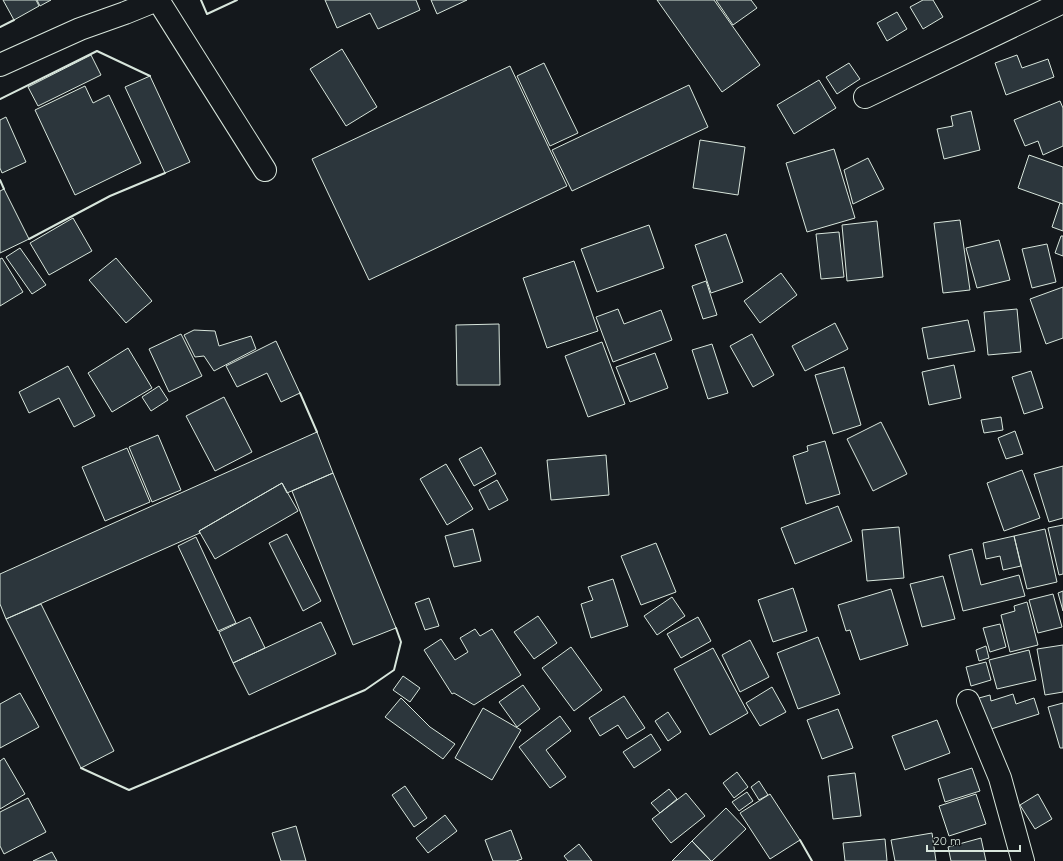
<svg xmlns="http://www.w3.org/2000/svg" width="1063" height="861" font-family="Quicksand,sans-serif">
  <style>
    .building { fill: #2c363c; stroke: #d8e6dc }
    .lines { fill: none; stroke-linecap: round; stroke-linejoin: round }
    .minor-casing { stroke: #d8e6dc; stroke-width: 24 }
    .minor { stroke: #14181c; stroke-width: 22 }
    .wall { stroke: #d8e6dc; stroke-width: 2 }
  </style>
  <rect width="100%" height="100%" fill="#14181c"/>
  <path class="building" d="M 3,0 L 36,0 L 39,6 L 14,20 Z
    M 37,0 L 51,0 L 40,6 Z
    M 325,0 L 416,0 L 420,10 L 378,29 L 370,13 L 337,28 Z
    M 431,0 L 467,0 L 437,14 Z
    M 657,0 L 714,0 L 760,65 L 722,92 Z
    M 716,0 L 751,0 L 757,8 L 733,25 Z
    M 923,0 L 933,0 L 943,17 L 923,29 L 910,7 Z
    M 897,12 L 907,29 L 887,41 L 877,23 Z
    M 342,49 L 377,107 L 346,126 L 310,69 Z
    M 91,55 L 101,75 L 38,106 L 28,87 Z
    M 1017,55 L 1022,68 L 1048,59 L 1054,77 L 1006,95 L 995,63 Z
    M 544,63 L 578,133 L 550,146 L 517,76 Z
    M 849,63 L 860,79 L 837,94 L 826,77 Z
    M 510,66 L 567,186 L 369,280 L 312,159 Z
    M 150,76 L 190,162 L 165,173 L 125,87 Z
    M 819,80 L 836,108 L 794,134 L 777,105 Z
    M 689,85 L 708,127 L 572,191 L 552,150 Z
    M 85,86 L 93,103 L 109,95 L 141,163 L 75,195 L 35,110 Z
    M 1060,101 L 1063,108 L 1063,146 L 1043,155 L 1038,141 L 1025,146 L 1014,120 Z
    M 971,111 L 980,150 L 944,159 L 937,129 L 953,126 L 951,116 Z
    M 6,117 L 26,162 L 2,173 L 0,168 L 0,120 Z
    M 700,140 L 745,147 L 738,195 L 693,188 Z
    M 834,149 L 855,218 L 807,232 L 786,163 Z
    M 1029,155 L 1063,167 L 1063,204 L 1018,188 Z
    M 868,158 L 884,189 L 853,204 L 844,170 Z
    M 4,189 L 29,239 L 0,253 L 0,191 Z
    M 1060,203 L 1063,204 L 1063,231 L 1052,227 Z
    M 73,218 L 92,251 L 49,275 L 30,243 Z
    M 960,220 L 970,290 L 943,293 L 934,223 Z
    M 877,221 L 883,277 L 847,281 L 842,225 Z
    M 649,225 L 664,268 L 597,292 L 581,249 Z
    M 839,232 L 844,277 L 821,279 L 816,234 Z
    M 726,234 L 743,282 L 711,293 L 695,245 Z
    M 1061,236 L 1063,236 L 1063,256 L 1055,253 Z
    M 999,240 L 1010,280 L 977,288 L 966,248 Z
    M 1047,244 L 1056,282 L 1032,288 L 1022,249 Z
    M 20,248 L 46,285 L 32,294 L 6,257 Z
    M 2,258 L 23,292 L 0,306 L 0,259 Z
    M 116,258 L 152,301 L 126,323 L 89,280 Z
    M 574,261 L 598,331 L 547,348 L 523,278 Z
    M 781,273 L 797,295 L 760,323 L 744,301 Z
    M 706,281 L 717,315 L 703,319 L 692,286 Z
    M 1063,287 L 1063,338 L 1046,344 L 1030,299 Z
    M 618,309 L 624,324 L 661,310 L 672,340 L 613,362 L 596,317 Z
    M 1017,309 L 1021,352 L 988,355 L 984,312 Z
    M 968,320 L 975,351 L 928,359 L 922,328 Z
    M 835,323 L 848,349 L 805,371 L 792,346 Z
    M 499,324 L 500,385 L 457,385 L 456,325 Z
    M 194,330 L 215,331 L 219,346 L 251,336 L 256,349 L 214,371 L 204,356 L 195,357 L 184,335 Z
    M 181,334 L 202,376 L 169,392 L 149,349 Z
    M 752,334 L 774,375 L 753,387 L 730,346 Z
    M 276,341 L 300,393 L 281,402 L 267,373 L 237,387 L 226,366 Z
    M 602,342 L 625,404 L 588,417 L 565,356 Z
    M 712,344 L 728,393 L 708,399 L 692,350 Z
    M 128,348 L 152,388 L 112,412 L 88,373 Z
    M 655,353 L 668,388 L 630,402 L 616,367 Z
    M 954,365 L 961,398 L 929,405 L 922,372 Z
    M 68,366 L 95,416 L 74,427 L 59,398 L 29,413 L 19,392 Z
    M 844,367 L 861,425 L 833,434 L 815,375 Z
    M 1031,371 L 1043,408 L 1024,414 L 1012,377 Z
    M 159,386 L 168,400 L 151,411 L 142,397 Z
    M 224,397 L 252,452 L 215,471 L 186,416 Z
    M 1001,417 L 1003,430 L 984,433 L 981,420 Z
    M 881,422 L 907,474 L 873,491 L 847,439 Z
    M 1015,431 L 1023,454 L 1006,459 L 998,438 Z
    M 317,432 L 333,473 L 287,493 L 282,483 L 199,531 L 200,533 L 6,619 L 0,604 L 0,574 Z
    M 158,435 L 181,490 L 152,502 L 129,447 Z
    M 825,441 L 840,494 L 806,504 L 793,456 L 808,451 L 807,446 Z
    M 481,447 L 496,474 L 474,486 L 459,459 Z
    M 127,448 L 150,502 L 105,521 L 82,467 Z
    M 606,455 L 609,495 L 551,500 L 547,460 Z
    M 446,464 L 473,509 L 447,525 L 420,479 Z
    M 1063,466 L 1063,518 L 1049,522 L 1034,474 Z
    M 1022,470 L 1040,518 L 1004,531 L 987,483 Z
    M 333,473 L 396,628 L 353,645 L 292,491 Z
    M 497,480 L 508,500 L 489,510 L 479,490 Z
    M 282,483 L 298,511 L 215,559 L 199,531 Z
    M 838,506 L 852,541 L 795,564 L 781,528 Z
    M 1063,525 L 1063,574 L 1059,575 L 1048,528 Z
    M 899,527 L 904,578 L 867,581 L 862,530 Z
    M 473,529 L 481,561 L 454,567 L 445,536 Z
    M 1045,529 L 1057,582 L 1027,589 L 1014,536 Z
    M 287,534 L 321,601 L 303,611 L 269,543 Z
    M 1014,536 L 1021,566 L 1003,570 L 1000,556 L 986,559 L 983,543 Z
    M 196,537 L 236,623 L 218,631 L 178,546 Z
    M 656,543 L 676,592 L 641,605 L 621,556 Z
    M 972,549 L 981,585 L 1019,575 L 1025,596 L 963,611 L 949,555 Z
    M 943,576 L 955,619 L 922,627 L 910,584 Z
    M 613,579 L 628,626 L 591,638 L 581,604 L 593,600 L 588,587 Z
    M 793,588 L 807,631 L 773,642 L 758,600 Z
    M 891,589 L 908,645 L 860,660 L 850,630 L 846,631 L 838,605 Z
    M 1063,591 L 1063,611 L 1058,593 Z
    M 1053,594 L 1062,627 L 1038,633 L 1029,600 Z
    M 672,597 L 685,616 L 657,635 L 644,616 Z
    M 429,598 L 439,626 L 425,630 L 415,603 Z
    M 1027,602 L 1038,645 L 1010,652 L 1001,615 L 1015,611 L 1014,606 Z
    M 41,604 L 114,751 L 81,768 L 6,619 Z
    M 538,616 L 557,643 L 534,659 L 514,632 Z
    M 250,617 L 265,648 L 233,663 L 219,632 Z
    M 698,617 L 711,641 L 681,658 L 667,634 Z
    M 321,622 L 336,654 L 249,695 L 233,663 Z
    M 1000,624 L 1006,647 L 990,652 L 983,628 Z
    M 475,629 L 480,636 L 492,629 L 521,675 L 474,705 L 454,693 L 452,694 L 424,650 L 441,639 L 455,660 L 468,652 L 460,638 Z
    M 818,637 L 840,694 L 798,709 L 777,653 Z
    M 750,640 L 769,677 L 740,692 L 722,655 Z
    M 1063,645 L 1063,692 L 1045,695 L 1037,649 Z
    M 986,646 L 989,658 L 979,661 L 976,650 Z
    M 571,647 L 602,690 L 574,711 L 542,668 Z
    M 713,648 L 748,713 L 710,735 L 674,669 Z
    M 1029,650 L 1036,680 L 997,689 L 989,660 Z
    M 986,662 L 991,680 L 971,686 L 966,667 Z
    M 403,676 L 420,688 L 410,702 L 393,690 Z
    M 523,685 L 540,709 L 517,727 L 499,702 Z
    M 772,687 L 786,712 L 760,726 L 746,703 Z
    M 20,693 L 39,727 L 0,748 L 0,704 Z
    M 1013,694 L 1016,704 L 1034,698 L 1039,714 L 988,730 L 979,698 L 990,695 L 991,701 Z
    M 624,696 L 645,728 L 627,739 L 618,725 L 600,736 L 589,718 Z
    M 401,698 L 430,727 L 455,744 L 443,759 L 385,717 Z
    M 1063,703 L 1063,748 L 1060,748 L 1048,707 Z
    M 483,708 L 521,730 L 492,780 L 455,758 Z
    M 838,709 L 853,748 L 822,759 L 807,720 Z
    M 668,712 L 681,732 L 668,741 L 655,721 Z
    M 560,716 L 571,731 L 546,750 L 566,777 L 550,788 L 519,747 Z
    M 937,720 L 950,753 L 905,770 L 892,736 Z
    M 651,734 L 661,750 L 634,768 L 623,752 Z
    M 4,758 L 25,794 L 0,809 L 0,761 Z
    M 972,768 L 980,791 L 945,802 L 938,779 Z
    M 737,772 L 748,787 L 734,798 L 723,783 Z
    M 855,773 L 861,816 L 833,819 L 828,776 Z
    M 759,781 L 768,795 L 759,800 L 751,787 Z
    M 405,786 L 427,818 L 414,827 L 392,795 Z
    M 669,789 L 677,799 L 660,813 L 651,803 Z
    M 747,792 L 753,801 L 739,811 L 732,802 Z
    M 686,793 L 705,816 L 671,843 L 652,819 Z
    M 770,794 L 800,840 L 770,859 L 740,813 Z
    M 976,794 L 986,824 L 949,836 L 939,806 Z
    M 1038,794 L 1052,819 L 1035,829 L 1020,805 Z
    M 28,798 L 46,832 L 4,854 L 0,846 L 0,812 Z
    M 726,808 L 746,829 L 712,861 L 711,861 L 692,841 Z
    M 445,815 L 457,831 L 428,853 L 416,838 Z
    M 296,826 L 306,861 L 281,861 L 272,833 Z
    M 511,830 L 522,859 L 516,861 L 493,861 L 485,840 Z
    M 932,833 L 936,861 L 895,861 L 891,840 Z
    M 981,838 L 986,861 L 951,861 L 948,847 Z
    M 885,839 L 887,861 L 845,861 L 843,843 Z
    M 692,841 L 711,861 L 672,861 Z
    M 579,844 L 592,861 L 568,861 L 564,856 Z
    M 52,852 L 57,861 L 33,861 Z"/>
  <g class="lines">
    <g class="minor-casing">
      <path id="minor" d="M 158,0 L 265,170
        M 0,65 L 80,29 L 125,13 L 157,0
        M 865,97 L 1063,2
        M 968,701 L 1000,778 L 1023,861"/>
    </g>
    <use href="#minor" class="minor"/>
    <path class="wall" d="M 201,0 L 207,14 L 237,0
      M 0,27 L 14,20
      M 0,99 L 97,51 L 150,76
      M 0,180 L 4,189
      M 29,239 L 110,196 L 165,173
      M 300,393 L 317,432
      M 81,768 L 129,790 L 365,690 L 394,670 L 401,642 L 396,628
      M 800,840 L 812,861"/>
  </g>
  <path d="M927 845v6h93v-6" fill="none" stroke="#d8e6dc" stroke-width="2"/>
  <text x="933" y="845" font-size="12" fill="#d8e6dc" stroke="#14181c" stroke-width="3" paint-order="stroke">20 m</text>
</svg>
